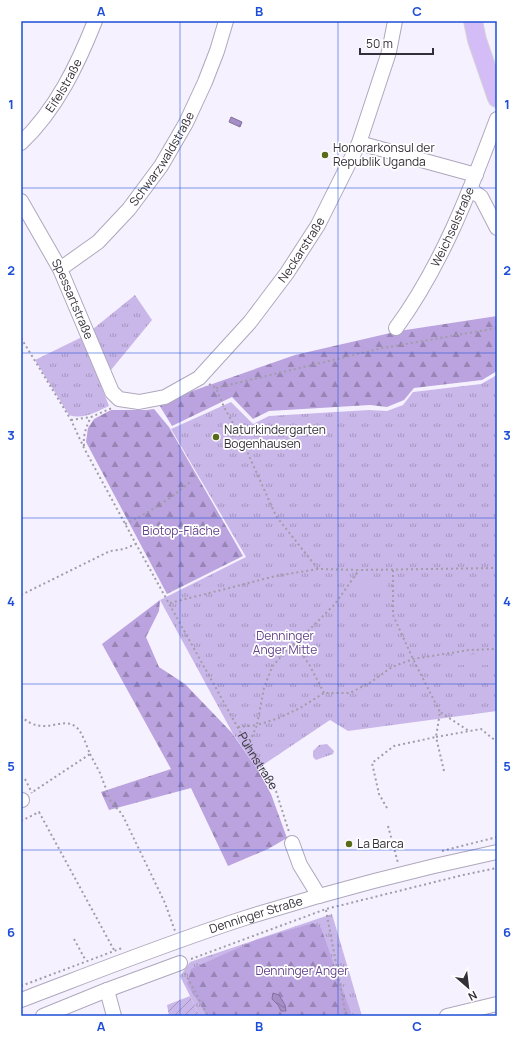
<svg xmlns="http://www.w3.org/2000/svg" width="518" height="1037" font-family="Manrope,sans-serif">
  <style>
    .grass { fill: url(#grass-tufts) }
    .forest { fill: url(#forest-firs) }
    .garden { fill: url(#garden-furrows) }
    .pitch { fill: #cab7e9 }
    .water { fill: url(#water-waves); stroke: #83729d }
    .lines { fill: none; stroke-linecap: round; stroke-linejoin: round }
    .minor-casing { stroke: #afa7bd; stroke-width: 16 }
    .major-casing { stroke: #d6d5d7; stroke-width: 20 }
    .path { stroke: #a19ca8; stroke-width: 2; stroke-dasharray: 2 3; stroke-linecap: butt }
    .minor { stroke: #fff; stroke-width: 14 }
    .major { stroke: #d4bcf6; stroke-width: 18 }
    .grid { fill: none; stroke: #1d4ed8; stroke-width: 1; stroke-opacity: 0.55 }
    .poi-dot { fill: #586b18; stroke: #fff; stroke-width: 1.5 }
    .labels { text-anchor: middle; stroke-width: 3.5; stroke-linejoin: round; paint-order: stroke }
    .street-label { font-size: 12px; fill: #332f38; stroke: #fff }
    .poi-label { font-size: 12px; fill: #332f38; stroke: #fff; text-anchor: start }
    .park-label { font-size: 12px; fill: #62428a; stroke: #fff }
    .neatline { fill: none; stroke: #1d4ed8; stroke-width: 1.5 }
    .grid-label { font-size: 13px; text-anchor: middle; font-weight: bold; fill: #1d4ed8 }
  </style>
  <defs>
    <pattern id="grass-tufts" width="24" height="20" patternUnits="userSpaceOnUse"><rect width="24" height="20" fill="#cab7e9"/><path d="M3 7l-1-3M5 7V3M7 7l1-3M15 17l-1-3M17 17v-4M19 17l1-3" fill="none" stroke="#a595be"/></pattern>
    <pattern id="forest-firs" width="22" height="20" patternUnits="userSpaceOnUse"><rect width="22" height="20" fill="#baa3de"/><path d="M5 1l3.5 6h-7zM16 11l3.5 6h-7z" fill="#9885b5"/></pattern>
    <pattern id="garden-furrows" width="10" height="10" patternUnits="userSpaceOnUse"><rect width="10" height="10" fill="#cab7e9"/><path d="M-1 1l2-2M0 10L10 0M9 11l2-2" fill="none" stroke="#a595be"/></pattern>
    <pattern id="water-waves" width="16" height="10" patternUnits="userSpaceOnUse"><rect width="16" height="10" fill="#a58ec8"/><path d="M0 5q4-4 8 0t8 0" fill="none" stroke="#8774a3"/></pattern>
  </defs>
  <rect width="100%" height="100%" fill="#f6f1ff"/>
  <path class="grass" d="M 135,295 L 152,320 L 111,370 L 93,329 Z
    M 82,337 L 109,406 C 96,412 83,420 69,415 L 35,360 Z
    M 497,375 L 497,711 L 348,731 L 330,720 L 257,769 L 232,732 L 160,600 L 246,557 L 171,429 L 231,402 L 253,424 L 269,416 L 369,410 L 387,411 L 403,405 L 413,392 L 481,384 Z
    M 327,744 L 334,751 L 333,754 L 316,760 L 313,757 L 313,751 L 319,745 Z
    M 332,914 L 362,1016 L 200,1016 L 180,976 L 190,962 Z"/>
  <path class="forest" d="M 497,316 L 497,371 L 482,380 L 414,388 L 404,400 L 387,407 L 370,405 L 269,411 L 253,419 L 232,397 L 172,426 L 158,403 L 295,355 L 399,331 Z
    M 154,409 L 169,427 L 243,556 L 167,594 L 86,442 L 88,428 L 94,419 L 111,410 L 147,410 Z
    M 160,600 L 159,611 L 146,637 L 159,667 L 185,684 L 232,733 L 257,769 L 271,794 L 287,838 L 268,849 L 228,866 L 191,788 L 109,810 L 101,792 L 171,769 L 102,644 Z
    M 313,923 L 321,928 L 352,1016 L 207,1016 L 187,984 L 191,969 L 256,940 Z"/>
  <path class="garden" d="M 190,996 L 200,1016 L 169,1016 L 167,1005 Z"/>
  <path class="pitch" d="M 356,577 L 387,577 L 388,594 L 347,592 Z
    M 497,653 L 497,665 L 449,665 L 435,657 Z"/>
  <path class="water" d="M 231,117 L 242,122 L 240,127 L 229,122 Z
    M 273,993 L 279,995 L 285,1005 L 286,1011 L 281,1011 L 278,1005 L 272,999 Z"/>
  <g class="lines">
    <g class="minor-casing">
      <g id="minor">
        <path id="s2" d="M 21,143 C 56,110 78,64 95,21"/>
        <path d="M 359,143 L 476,175"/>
        <path d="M 470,189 L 481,197 L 497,228"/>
        <path id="s3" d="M 21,201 L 60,269 L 112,392 L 119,399 L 139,402 L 165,397 L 199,378 L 250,322 L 287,273 L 318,225 L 359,143 L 389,52 L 395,21"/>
        <path id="s4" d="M 60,269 L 98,242 L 129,209 L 161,166 L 186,123 L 205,82 L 217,51 L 226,21"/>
        <path id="s5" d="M 396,328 C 442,265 470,191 497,119"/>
        <path d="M 21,800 L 22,800"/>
        <path d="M 292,843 L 300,865 L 319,896"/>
        <path d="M 107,990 L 114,1016"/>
        <path id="s6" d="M 21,1000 C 95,972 170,942 245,918 C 328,892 412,870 497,852"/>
        <path d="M 43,1016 L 107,990 L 180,963"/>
        <path d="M 447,1016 L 497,1004"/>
      </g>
    </g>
    <g class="major-casing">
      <path id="major" d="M 473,21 L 477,40 L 497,98"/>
    </g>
    <g class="path">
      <path id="s1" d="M 21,338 L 71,420 L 84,448 L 136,544 L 248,746 L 276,791 L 289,832"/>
      <path d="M 209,384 L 216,388 L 224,407 L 241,438 L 276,516 L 318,569"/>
      <path d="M 216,388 L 383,348 L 497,328"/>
      <path d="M 71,420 L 91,417 L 112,408"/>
      <path d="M 84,446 C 83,435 86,427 91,417"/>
      <path d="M 125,524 C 149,513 170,499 190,482"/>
      <path d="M 393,570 L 393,615 L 413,659 L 440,712"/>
      <path d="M 21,595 L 110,551 L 124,549 L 136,544"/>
      <path d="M 170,603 L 276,576 L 318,569 L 359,570 L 497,568"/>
      <path d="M 295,644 L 310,666 L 324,693"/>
      <path d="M 21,716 C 43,738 62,715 76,727 C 82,731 87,747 90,754 L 31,793"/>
      <path d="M 238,727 L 257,725 L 264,688 L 272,667 L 284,653 L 295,644 L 335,604 L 359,570"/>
      <path d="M 248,746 L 257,725 L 279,718 L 300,708 L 324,693 L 350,693 L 371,682 L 392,667 L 413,659 L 469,650 L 497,649"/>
      <path d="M 90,754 L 100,773 L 111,802 L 122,814 L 165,903 L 175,931"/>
      <path d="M 444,771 L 436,737 L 481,729 L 497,742"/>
      <path d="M 25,779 L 32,793"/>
      <path d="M 387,808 L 379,794 L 372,763 L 394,746 L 436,737 L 440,712 L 469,731"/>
      <path d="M 21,821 L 39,812 L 114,950"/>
      <path d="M 388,826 L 398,863"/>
      <path d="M 442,851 L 497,837"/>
      <path d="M 326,910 L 345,1011 L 347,1016"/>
      <path d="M 74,939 L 86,961"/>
      <path d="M 191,959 L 326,909 L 463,875 L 497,868"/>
      <path d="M 185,973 L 208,1016"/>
      <path d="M 21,986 L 122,948"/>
    </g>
    <use href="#minor" class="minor"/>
    <use href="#major" class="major"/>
  </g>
  <path class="grid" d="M 180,21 L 180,1016M 338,21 L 338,1016M 21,188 L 497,188M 21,353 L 497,353M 21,518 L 497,518M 21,684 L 497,684M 21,850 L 497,850"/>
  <g class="poi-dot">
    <circle cx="325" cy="155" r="4"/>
    <circle cx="216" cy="437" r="4"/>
    <circle cx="349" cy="844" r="4"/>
  </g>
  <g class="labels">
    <g class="street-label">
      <text dy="4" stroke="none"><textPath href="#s2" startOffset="72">Eifelstraße</textPath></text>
      <text dy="4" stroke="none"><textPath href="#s4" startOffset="152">Schwarzwaldstraße</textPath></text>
      <text dy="4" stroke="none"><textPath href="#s5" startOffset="116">Weichselstraße</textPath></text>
      <text dy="4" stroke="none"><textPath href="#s3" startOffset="472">Neckarstraße</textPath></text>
      <text dy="4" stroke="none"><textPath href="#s3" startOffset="111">Spessartstraße</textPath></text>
      <text dy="4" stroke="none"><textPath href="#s1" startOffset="485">Pühnstraße</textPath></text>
      <text dy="4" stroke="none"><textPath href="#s6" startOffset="250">Denninger Straße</textPath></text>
    </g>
    <g class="poi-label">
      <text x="333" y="152">Honorarkonsul der<tspan x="333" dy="14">Republik Uganda</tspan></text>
      <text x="224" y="434">Naturkindergarten<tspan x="224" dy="14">Bogenhausen</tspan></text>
      <text x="357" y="848">La Barca</text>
    </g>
    <g class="park-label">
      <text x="181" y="535">Biotop-Fläche</text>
      <text x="285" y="640">Denninger<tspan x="285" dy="14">Anger Mitte</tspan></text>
      <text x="302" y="975">Denninger Anger</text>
    </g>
  </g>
  <rect width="518" height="1037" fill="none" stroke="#ffffff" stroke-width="44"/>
  <g transform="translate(468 987) rotate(152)" stroke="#ffffff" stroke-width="3" paint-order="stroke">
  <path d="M0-3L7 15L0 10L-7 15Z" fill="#332f38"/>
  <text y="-6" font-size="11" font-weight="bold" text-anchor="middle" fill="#332f38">N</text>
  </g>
  <path d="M360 48v6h73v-6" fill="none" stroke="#332f38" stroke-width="2"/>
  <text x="366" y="48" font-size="12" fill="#332f38" stroke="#ffffff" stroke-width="3" paint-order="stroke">50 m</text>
  <rect x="22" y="22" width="474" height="993" class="neatline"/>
  <g class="grid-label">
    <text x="101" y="16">A</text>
    <text x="259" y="16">B</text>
    <text x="417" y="16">C</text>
    <text x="11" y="109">1</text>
    <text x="507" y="109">1</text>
    <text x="11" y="275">2</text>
    <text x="507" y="275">2</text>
    <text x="11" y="440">3</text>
    <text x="507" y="440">3</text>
    <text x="11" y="606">4</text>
    <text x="507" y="606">4</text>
    <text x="11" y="771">5</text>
    <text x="507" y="771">5</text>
    <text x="11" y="937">6</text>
    <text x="507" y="937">6</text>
    <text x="101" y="1031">A</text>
    <text x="259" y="1031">B</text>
    <text x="417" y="1031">C</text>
  </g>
</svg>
